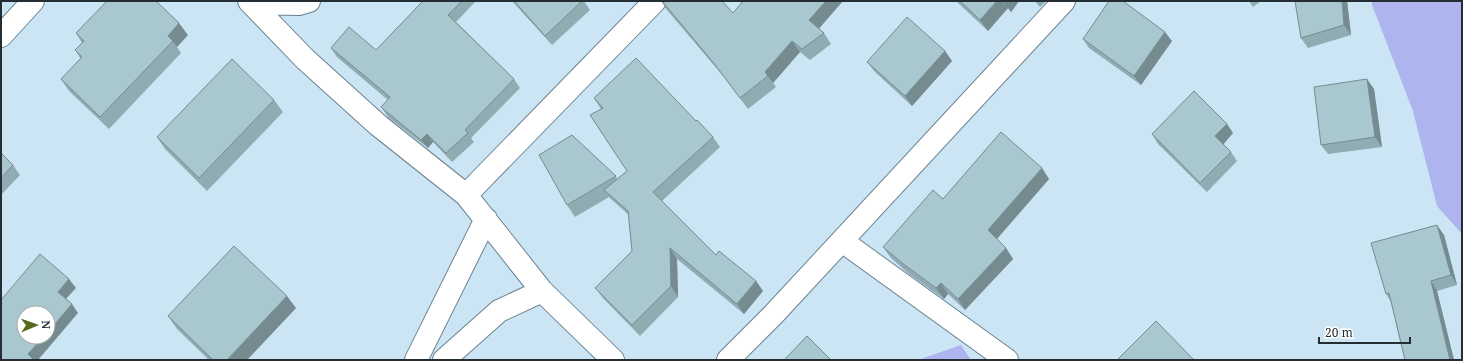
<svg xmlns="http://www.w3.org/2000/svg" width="1463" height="361" font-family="'Noto Serif',serif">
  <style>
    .green { fill: #aeb4ed }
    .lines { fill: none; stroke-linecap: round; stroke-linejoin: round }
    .minor-casing { stroke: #6c8391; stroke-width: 24 }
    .minor { stroke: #fff; stroke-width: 22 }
    .wall { fill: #90abb1 }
    .shaded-wall { fill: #768b90 }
    .building { fill: #a8c7ce; stroke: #768b90 }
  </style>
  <rect width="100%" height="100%" fill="#cbe5f4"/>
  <path class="green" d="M 1372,1 L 1462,1 L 1462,234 L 1437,206 L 1413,111 L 1372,5 Z
    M 961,345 L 971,360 L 918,360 Z"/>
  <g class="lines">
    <g class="minor-casing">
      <path id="minor" d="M 249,1 L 305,59 L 378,125 L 466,195 L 542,291 L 613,360
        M 251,3 L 299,4 L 309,1
        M 1,36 L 33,1
        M 466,195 L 655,1
        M 842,241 L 1007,360
        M 416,360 L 486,219
        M 444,360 L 499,311 L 542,291
        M 728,360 L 773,315 L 1064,1"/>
    </g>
    <use href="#minor" class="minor"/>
  </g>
  <path class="wall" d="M 423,1 L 476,1 L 456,22 L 514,79 L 520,88 L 471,138 L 474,142 L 452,162 L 433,142 L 428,148 L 389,118 L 381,107 L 388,100 L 337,57 L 331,48 L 376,50 Z
    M 512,1 L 584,1 L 590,10 L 552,45 Z
    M 661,1 L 819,29 L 824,33 L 831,44 L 810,60 L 800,52 L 773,83 L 776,87 L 748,109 L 724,77 L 667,10 Z
    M 956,1 L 1019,1 L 1011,12 L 1008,8 L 988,31 Z
    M 1035,1 L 1046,1 L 1040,7 Z
    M 1249,1 L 1261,1 L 1253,7 Z
    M 1347,1 L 1351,35 L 1308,48 L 1301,38 Z
    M 76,33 L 188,35 L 177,47 L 181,53 L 109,129 L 69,91 L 61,79 L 81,59 L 75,50 L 82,43 Z
    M 1083,39 L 1172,41 L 1141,85 L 1089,48 Z
    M 945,51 L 952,61 L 912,106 L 874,71 L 867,62 Z
    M 1374,89 L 1382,147 L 1328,154 L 1321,145 Z
    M 594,98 L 696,121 L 713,137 L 720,147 L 662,201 L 716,255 L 756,281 L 763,291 L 744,314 L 677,259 L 678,297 L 640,336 L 603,298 L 595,288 L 632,251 L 629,215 L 612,200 L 609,197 L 575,217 L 567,205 L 616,176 L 617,179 L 627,171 L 601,109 Z
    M 274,100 L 283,112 L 207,191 L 165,149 L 157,137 Z
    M 1227,124 L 1233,133 L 1223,144 L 1231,152 L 1237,161 L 1207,192 L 1158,144 L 1152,134 Z
    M 1,153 L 13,165 L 20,175 L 1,195 Z
    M 1042,168 L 1049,179 L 997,239 L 1006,248 L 1013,259 L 965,310 L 948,294 L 944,299 L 909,274 L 891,258 L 883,247 L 943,199 Z
    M 1444,235 L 1457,285 L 1437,291 L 1454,360 L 1405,360 L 1391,302 L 1386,294 Z
    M 296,308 L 247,360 L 209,360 L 177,329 L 168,316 Z"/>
  <path class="shaded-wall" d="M 826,1 L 843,1 L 817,31 L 809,20 Z
    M 997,1 L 1002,1 L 1008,8 L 988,31 L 980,20 Z
    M 1003,1 L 1019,1 L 1011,12 Z
    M 1342,1 L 1347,1 L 1351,35 L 1344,25 Z
    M 179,23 L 188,35 L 177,47 L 173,41 L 168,36 Z
    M 1165,32 L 1172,41 L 1141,85 L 1134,76 Z
    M 792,41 L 800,52 L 773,83 L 765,72 Z
    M 945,51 L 952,61 L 912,106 L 905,96 Z
    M 1367,79 L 1374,89 L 1382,147 L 1375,137 Z
    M 1227,124 L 1233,133 L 1222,146 L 1215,136 Z
    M 427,134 L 433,142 L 428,148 L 421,140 Z
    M 1042,168 L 1049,179 L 995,241 L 988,230 Z
    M 1437,225 L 1444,235 L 1457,285 L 1451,275 Z
    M 670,248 L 677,259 L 678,297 L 671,286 Z
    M 1006,248 L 1013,259 L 965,310 L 958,299 Z
    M 69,279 L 76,288 L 64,301 L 58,292 Z
    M 756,281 L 763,291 L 744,314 L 737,304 Z
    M 1431,281 L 1437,291 L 1454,360 L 1450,360 Z
    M 941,283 L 948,294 L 944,299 L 936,288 Z
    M 287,296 L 296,308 L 247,360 L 227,360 Z
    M 72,304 L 78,313 L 38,360 L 32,360 L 28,354 L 43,337 L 48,337 L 48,332 Z"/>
  <path class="building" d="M 107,1 L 156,1 L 179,23 L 168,36 L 173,41 L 100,117 L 61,79 L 82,57 L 75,50 L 84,41 L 76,33 Z
    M 423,1 L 462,1 L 448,15 L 514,79 L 465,130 L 468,133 L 446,153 L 427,134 L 421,140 L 383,109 L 381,107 L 390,97 L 331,48 L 349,27 L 376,50 Z
    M 514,1 L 582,1 L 545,36 Z
    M 662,1 L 722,1 L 733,13 L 743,1 L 826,1 L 809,20 L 824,33 L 802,49 L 792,41 L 765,72 L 768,76 L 740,98 L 716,66 Z
    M 960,1 L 997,1 L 980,20 Z
    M 1109,1 L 1123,1 L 1165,32 L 1134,76 L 1083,39 Z
    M 1295,1 L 1342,1 L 1344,25 L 1301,38 Z
    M 907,17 L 945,51 L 905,96 L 867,62 Z
    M 636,58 L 696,121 L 697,120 L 713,137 L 653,192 L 716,255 L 719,251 L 756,281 L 737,304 L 670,248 L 671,286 L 632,325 L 595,288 L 632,251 L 628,211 L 604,190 L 627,171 L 590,115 L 603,108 L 594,98 Z
    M 232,59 L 274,100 L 199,178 L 157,137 Z
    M 1367,79 L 1375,137 L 1321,145 L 1314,87 Z
    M 1194,91 L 1227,124 L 1215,136 L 1231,152 L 1200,183 L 1152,134 Z
    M 1001,132 L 1042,168 L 988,230 L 1006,248 L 958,299 L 941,283 L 936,288 L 902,263 L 883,247 L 933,190 L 943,199 Z
    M 572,135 L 616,176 L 567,205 L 539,155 Z
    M 1,153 L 13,165 L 1,178 Z
    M 1437,225 L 1451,275 L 1431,281 L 1450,360 L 1405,360 L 1389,293 L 1386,294 L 1371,243 Z
    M 234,246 L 287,296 L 227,360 L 213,360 L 168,316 Z
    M 40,254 L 69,279 L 58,292 L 72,304 L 48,332 L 48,313 L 24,313 L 24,337 L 43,337 L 28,354 L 34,360 L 1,360 L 1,300 Z
    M 1156,321 L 1194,360 L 1117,360 Z
    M 807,336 L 831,360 L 784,360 Z"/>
  <rect width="1463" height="361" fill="none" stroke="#232d33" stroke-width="4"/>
  <g transform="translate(36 325) rotate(88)"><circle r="19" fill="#ffffff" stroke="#a7abad"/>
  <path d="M0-3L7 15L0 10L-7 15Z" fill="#526a19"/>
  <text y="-6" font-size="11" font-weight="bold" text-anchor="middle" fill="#232d33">N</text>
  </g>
  <path d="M1319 337v6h91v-6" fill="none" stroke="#232d33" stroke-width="2"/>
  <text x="1325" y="337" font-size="12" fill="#232d33" stroke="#ffffff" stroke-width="3" paint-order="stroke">20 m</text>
</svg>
